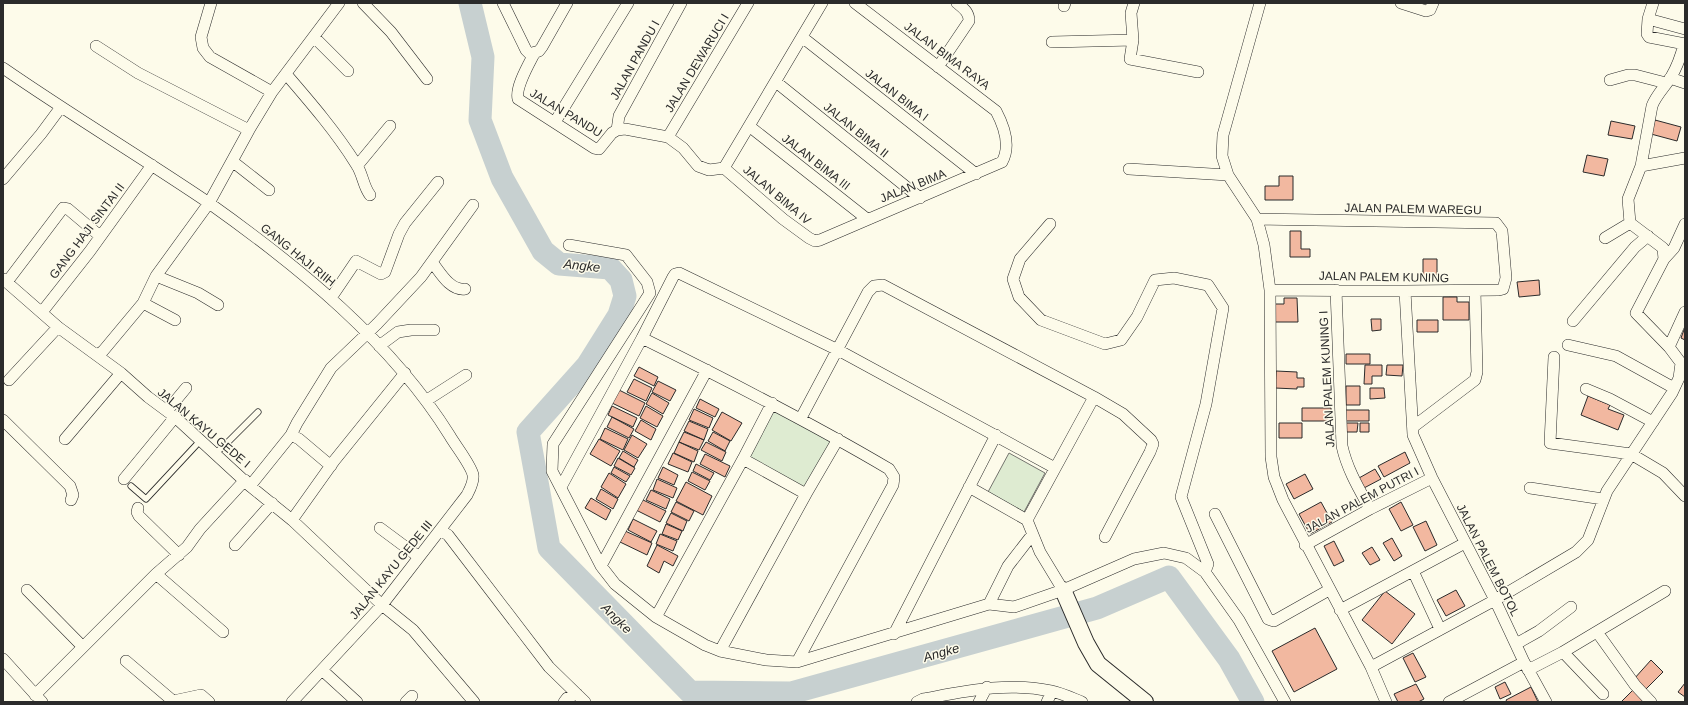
<svg xmlns="http://www.w3.org/2000/svg" width="1688" height="705" font-family="Helvetica,sans-serif">
  <style>
    .green { fill: #deebd1; stroke: #74746e }
    .lines { fill: none; stroke-linecap: round; stroke-linejoin: round }
    .river { stroke: #c7d0d0; stroke-width: 23 }
    .building { fill: #f2b8a0; stroke: #2b2b2b }
    .lane-casing { stroke: #2b2b2b; stroke-width: 7 }
    .street-casing { stroke: #2b2b2b; stroke-width: 12 }
    .secondary-casing { stroke: #2b2b2b; stroke-width: 18 }
    .lane { stroke: #fdfbea; stroke-width: 5.5 }
    .street { stroke: #fdfbea; stroke-width: 11 }
    .secondary { stroke: #fdfbea; stroke-width: 16 }
    .labels { text-anchor: middle; stroke-width: 3; stroke-linejoin: round; paint-order: stroke }
    .street-label { font-size: 12px; fill: #2b2b2b; stroke: #fdfbea }
    .water-label { font-size: 13px; font-style: italic; fill: #2b2b2b; stroke: #fdfbea }
  </style>
  <rect width="100%" height="100%" fill="#fdfbea"/>
  <path class="green" d="M 773,410 L 833,441 L 804,489 L 748,458 Z
    M 1009,453 L 1045,473 L 1024,512 L 988,492 Z"/>
  <g class="lines">
    <path class="river" d="M 470,3 L 483,57 L 480,120 L 502,178 L 543,251 L 559,264 L 610,268 L 621,280 L 625,296 L 619,315 L 587,366 L 528,432 L 549,548 L 690,692 L 791,693 L 1097,608 L 1169,577 L 1229,659 L 1253,702"/>
  </g>
  <path class="building" d="M 1655,120 L 1681,127 L 1677,141 L 1651,134 Z
    M 1611,121 L 1635,126 L 1632,139 L 1608,135 Z
    M 1587,155 L 1608,159 L 1604,176 L 1583,172 Z
    M 1279,176 L 1293,176 L 1293,200 L 1265,200 L 1265,186 L 1279,186 Z
    M 1290,231 L 1301,231 L 1301,249 L 1310,249 L 1310,257 L 1290,257 Z
    M 1423,259 L 1437,259 L 1437,280 L 1423,280 Z
    M 1539,280 L 1540,295 L 1519,297 L 1517,282 Z
    M 1443,297 L 1457,297 L 1457,302 L 1469,302 L 1469,320 L 1443,320 Z
    M 1284,298 L 1297,298 L 1298,322 L 1275,322 L 1275,304 L 1284,304 Z
    M 1371,319 L 1381,319 L 1381,330 L 1372,331 Z
    M 1417,320 L 1438,320 L 1438,332 L 1417,332 Z
    M 1685,327 L 1685,340 L 1681,338 Z
    M 1346,354 L 1370,354 L 1370,364 L 1346,364 Z
    M 1365,365 L 1382,365 L 1382,376 L 1372,376 L 1372,384 L 1364,384 Z
    M 1387,365 L 1403,365 L 1402,376 L 1386,375 Z
    M 639,367 L 658,377 L 654,386 L 634,376 Z
    M 1276,371 L 1297,372 L 1297,378 L 1304,378 L 1304,387 L 1297,387 L 1297,389 L 1275,388 Z
    M 634,379 L 652,388 L 646,401 L 627,392 Z
    M 658,381 L 676,390 L 670,401 L 652,392 Z
    M 1346,386 L 1360,386 L 1360,405 L 1346,405 Z
    M 1370,388 L 1384,388 L 1385,398 L 1370,399 Z
    M 619,390 L 645,403 L 639,416 L 612,403 Z
    M 652,393 L 669,403 L 663,414 L 646,404 Z
    M 1588,396 L 1610,405 L 1608,409 L 1624,415 L 1618,430 L 1581,415 Z
    M 700,399 L 719,409 L 715,417 L 696,408 Z
    M 612,406 L 637,418 L 633,427 L 608,415 Z
    M 646,406 L 663,416 L 657,427 L 640,418 Z
    M 1302,408 L 1331,408 L 1332,421 L 1302,421 Z
    M 694,409 L 713,418 L 709,428 L 689,420 Z
    M 1344,410 L 1369,410 L 1369,421 L 1344,421 Z
    M 722,412 L 742,423 L 731,441 L 712,430 Z
    M 612,417 L 634,429 L 629,438 L 607,427 Z
    M 641,420 L 656,429 L 651,440 L 635,431 Z
    M 689,421 L 708,429 L 704,440 L 684,431 Z
    M 1279,423 L 1302,423 L 1302,438 L 1279,438 Z
    M 1343,423 L 1358,423 L 1357,432 L 1343,432 Z
    M 1360,423 L 1369,423 L 1369,432 L 1360,432 Z
    M 605,428 L 628,439 L 623,450 L 600,439 Z
    M 684,432 L 704,440 L 699,450 L 679,442 Z
    M 713,432 L 730,441 L 725,451 L 708,441 Z
    M 632,435 L 647,444 L 638,458 L 624,450 Z
    M 599,439 L 620,451 L 611,466 L 590,454 Z
    M 679,442 L 698,451 L 694,462 L 674,453 Z
    M 706,442 L 726,452 L 722,461 L 701,450 Z
    M 623,451 L 638,460 L 634,467 L 619,458 Z
    M 1405,452 L 1410,463 L 1384,477 L 1378,466 Z
    M 673,453 L 692,462 L 688,472 L 668,464 Z
    M 705,454 L 730,466 L 725,477 L 700,464 Z
    M 618,458 L 635,468 L 631,475 L 614,466 Z
    M 696,464 L 714,473 L 710,480 L 693,471 Z
    M 614,467 L 630,476 L 626,482 L 611,473 Z
    M 663,467 L 678,475 L 674,485 L 658,478 Z
    M 1375,469 L 1381,479 L 1364,488 L 1359,478 Z
    M 692,472 L 710,481 L 705,490 L 688,481 Z
    M 609,473 L 626,484 L 618,498 L 601,487 Z
    M 1305,474 L 1313,489 L 1294,499 L 1286,484 Z
    M 657,479 L 677,488 L 673,498 L 653,490 Z
    M 686,482 L 712,496 L 703,515 L 676,501 Z
    M 601,489 L 618,499 L 613,509 L 596,499 Z
    M 651,490 L 670,499 L 666,509 L 646,500 Z
    M 591,498 L 611,510 L 606,520 L 585,508 Z
    M 641,499 L 666,511 L 660,522 L 636,510 Z
    M 676,502 L 694,511 L 689,521 L 671,512 Z
    M 1321,502 L 1332,522 L 1310,534 L 1299,514 Z
    M 1401,502 L 1413,525 L 1401,531 L 1389,509 Z
    M 671,513 L 687,521 L 683,531 L 666,523 Z
    M 633,519 L 657,531 L 651,542 L 628,530 Z
    M 1426,521 L 1437,545 L 1425,551 L 1413,527 Z
    M 666,524 L 682,531 L 678,540 L 662,534 Z
    M 625,531 L 652,543 L 647,555 L 620,542 Z
    M 660,534 L 677,541 L 673,551 L 656,544 Z
    M 1392,538 L 1402,556 L 1394,561 L 1383,543 Z
    M 1334,541 L 1344,561 L 1334,566 L 1324,546 Z
    M 657,545 L 678,556 L 673,566 L 664,561 L 659,573 L 647,566 Z
    M 1372,547 L 1380,560 L 1370,565 L 1362,553 Z
    M 1456,590 L 1465,606 L 1446,616 L 1437,600 Z
    M 1385,591 L 1415,614 L 1392,644 L 1362,620 Z
    M 1315,628 L 1337,669 L 1294,692 L 1272,651 Z
    M 1413,653 L 1426,677 L 1415,682 L 1403,658 Z
    M 1651,660 L 1663,672 L 1645,690 L 1634,679 Z
    M 1505,682 L 1511,694 L 1500,699 L 1495,687 Z
    M 1685,683 L 1685,697 L 1678,692 Z
    M 1416,684 L 1424,699 L 1418,702 L 1398,702 L 1394,694 Z
    M 1531,687 L 1538,702 L 1507,702 L 1506,700 Z
    M 1634,689 L 1648,702 L 1621,702 Z"/>
  <g class="lines">
    <g class="lane-casing">
      <path id="lane" d="M 215,453 L 223,447 L 258,412
        M 131,486 L 146,499 L 200,441"/>
    </g>
    <g class="street-casing">
      <path id="street" d="M 211,3 L 201,37 L 203,48 L 210,57 L 272,92
        M 363,3 L 391,32 L 427,79
        M 503,3 L 526,50 L 530,54 L 539,51 L 542,47 L 567,3
        M 1134,3 L 1131,13 L 1133,40 L 1130,59 L 1198,72
        M 1260,3 L 1223,135 L 1222,156 L 1228,175 L 1257,219 L 1264,245 L 1270,290 L 1271,457 L 1274,477 L 1283,500 L 1371,667 L 1386,702
        M 1401,3 L 1426,11 L 1430,10 L 1433,3
        M 1653,3 L 1648,19 L 1647,34 L 1649,37 L 1685,44
        M 1064,6 L 1065,3
        M 1648,19 L 1685,29
        M 314,37 L 348,71
        M 802,37 L 976,174
        M 1052,42 L 1133,40
        M 96,46 L 138,73 L 249,130
        M 535,52 C 529,64 515,87 518,99 L 594,148 L 599,149 L 612,133 L 617,130 L 625,129 L 668,137 L 683,148 L 698,166 L 709,170 L 724,168
        M 938,67 L 969,21 C 969,12 964,9 957,3
        M 3,68 C 71,115 141,157 209,203 L 249,130 L 272,92 L 339,3
        M 286,74 C 311,103 336,132 356,164 C 363,174 363,186 370,195
        M 1670,78 L 1685,83
        M 1610,80 L 1628,75 L 1635,75 L 1666,83
        M 776,82 L 920,198
        M 555,122 L 628,3
        M 749,126 L 867,219
        M 617,130 L 619,116 L 681,3
        M 668,137 L 748,3
        M 232,161 L 269,190
        M 357,166 L 390,126
        M 1641,166 L 1685,158
        M 724,168 L 783,219 L 809,238 L 815,241 L 820,240 L 1002,162 C 1011,146 1004,126 996,111 L 855,3
        M 724,168 L 822,3
        M 1129,169 L 1228,175
        M 3,179 L 41,134 L 61,107
        M 1257,219 L 1496,223 L 1502,231 L 1506,278 L 1503,289 L 1499,290 L 1405,291 L 1270,290
        M 1050,224 L 1020,259 L 1013,279 L 1019,297 L 1041,320 L 1105,344 L 1121,340 L 1137,317 L 1155,280 L 1174,278 L 1208,285 L 1223,308 L 1206,404 L 1181,497 L 1208,564 L 1205,572
        M 1605,238 L 1630,223
        M 569,245 L 626,255 L 647,282 L 650,293 L 553,444 L 552,471 L 601,566 L 615,584 L 656,617 L 705,645 L 720,651 L 766,660 L 797,662 L 989,604 L 1008,566 L 1032,535
        M 1664,259 L 1674,248 L 1685,224
        M 432,262 C 440,272 450,291 465,289
        M 156,276 L 198,293 L 218,305
        M 3,279 L 58,327 L 121,373 L 148,397 L 175,417 L 250,486 L 292,520 L 382,605 L 413,630 L 474,702
        M 7,282 L 63,208 L 68,209 L 100,236
        M 1336,290 L 1342,446 C 1347,469 1359,489 1370,509
        M 1405,291 L 1413,435 L 1432,478 L 1495,600 L 1524,662 L 1546,702
        M 331,298 L 356,261 L 381,274 L 385,272 L 399,234 L 405,223 L 438,182
        M 143,303 L 175,320
        M 42,312 L 90,251 L 152,165
        M 1573,321 L 1635,247 L 1648,236
        M 642,338 C 725,379 808,421 889,469 L 894,477 L 893,485 L 797,662
        M 1568,345 L 1616,356 L 1674,388
        M 379,346 L 398,332 L 411,330 L 434,330
        M 1669,347 L 1685,312
        M 97,355 L 103,351 L 143,303 L 156,276 L 209,203 C 299,267 391,341 450,436 C 455,445 471,465 473,475 C 474,482 470,489 467,495 L 382,605 L 292,702
        M 1554,357 L 1550,443 L 1631,454 L 1663,473 L 1685,496
        M 1681,363 L 1669,347 L 1636,313 L 1664,259 L 1663,248 L 1630,223 L 1628,199 L 1641,166 L 1652,106 C 1656,95 1665,87 1671,77 C 1677,67 1681,56 1684,44
        M 9,380 L 58,327
        M 1586,389 L 1610,399 L 1653,422
        M 427,400 L 466,375
        M 167,411 L 186,388
        M 801,418 L 868,292 L 874,286 L 883,285 L 1094,397 L 1123,414 L 1151,440 L 1153,444 L 1150,452 L 1105,537
        M 3,420 L 70,486 L 73,495 L 71,500
        M 1413,427 L 1475,380 L 1477,372 L 1475,291
        M 291,435 L 299,439 L 331,466
        M 65,439 L 121,373
        M 743,459 L 806,494
        M 124,479 L 175,417
        M 250,486 L 291,435 L 297,423 L 331,368 L 377,324 L 421,277 L 473,205
        M 561,487 L 642,338 L 673,277 L 675,274 L 679,273 L 838,350 L 1055,468
        M 969,487 L 1027,520 L 1040,552 L 1063,590
        M 1530,488 L 1603,499
        M 138,508 L 137,512 L 139,516 L 179,555
        M 1215,514 L 1268,619 L 1274,621 L 1329,590
        M 292,520 L 334,461 L 405,373
        M 1027,520 L 1094,397
        M 380,528 L 419,557
        M 440,530 L 448,535 L 549,667 L 585,702
        M 235,545 L 272,503
        M 1305,545 L 1370,509 L 1432,478
        M 601,566 L 707,370
        M 1413,571 L 1440,629
        M 156,574 L 223,632
        M 27,590 L 83,647
        M 989,604 L 1014,607 L 1063,590 L 1134,559 L 1164,553 L 1186,558 L 1205,572 L 1239,620 L 1285,702
        M 1340,610 L 1465,543
        M 656,617 L 743,459 L 772,403
        M 1597,632 L 1635,685 L 1651,702
        M 894,634 L 996,435
        M 1516,644 L 1539,631 L 1571,607
        M 720,651 L 806,494 L 838,439
        M 1563,652 L 1665,591
        M 3,659 L 42,702
        M 126,661 L 173,701 L 201,695 L 209,702
        M 1371,667 L 1495,600 L 1576,552 L 1588,540 L 1607,491 L 1672,393 L 1679,378 L 1681,363 L 1685,364
        M 322,670 L 357,702
        M 1528,670 L 1563,652 L 1603,694
        M 35,695 L 156,574 L 187,547 L 200,529 L 245,480
        M 406,702 L 412,696
        M 564,702 L 567,698 L 577,694
        M 917,702 L 923,699 C 967,691 1006,682 1051,691 C 1061,693 1072,698 1082,702
        M 979,702 L 987,687
        M 1047,702 L 1052,691
        M 1449,702 L 1524,662"/>
    </g>
    <g class="secondary-casing">
      <path id="secondary" d="M 1063,590 L 1086,643 L 1098,664 L 1145,702"/>
    </g>
    <use href="#lane" class="lane"/>
    <use href="#street" class="street"/>
    <use href="#secondary" class="secondary"/>
  </g>
  <g class="labels">
    <g class="street-label">
      <text transform="translate(947 56) rotate(37)" y="4">JALAN BIMA RAYA</text>
      <text transform="translate(635 60) rotate(-61)" y="4">JALAN PANDU I</text>
      <text transform="translate(697 63) rotate(-59)" y="4">JALAN DEWARUCI I</text>
      <text transform="translate(897 95) rotate(38)" y="4">JALAN BIMA I</text>
      <text transform="translate(566 113) rotate(31)" y="4">JALAN PANDU</text>
      <text transform="translate(856 130) rotate(39)" y="4">JALAN BIMA II</text>
      <text transform="translate(816 162) rotate(38)" y="4">JALAN BIMA III</text>
      <text transform="translate(913 186) rotate(-22)" y="4">JALAN BIMA</text>
      <text transform="translate(777 195) rotate(40)" y="4">JALAN BIMA IV</text>
      <text transform="translate(1413 209) rotate(1)" y="4">JALAN PALEM WAREGU</text>
      <text transform="translate(87 231) rotate(-53)" y="4">GANG HAJI SINTAI II</text>
      <text transform="translate(298 255) rotate(39)" y="4">GANG HAJI RIIH</text>
      <text transform="translate(1384 277) rotate(1)" y="4">JALAN PALEM KUNING</text>
      <text transform="translate(1327 379) rotate(-93)" y="4">JALAN PALEM KUNING I</text>
      <text transform="translate(204 428) rotate(40)" y="4">JALAN KAYU GEDE I</text>
      <text transform="translate(1362 500) rotate(-28)" y="4">JALAN PALEM PUTRI I</text>
      <text transform="translate(1488 560) rotate(63)" y="4">JALAN PALEM BOTOL</text>
      <text transform="translate(391 570) rotate(-51)" y="4">JALAN KAYU GEDE III</text>
    </g>
    <g class="water-label">
      <text transform="translate(582 265) rotate(6)" y="5">Angke</text>
      <text transform="translate(617 618) rotate(45)" y="5">Angke</text>
      <text transform="translate(941 652) rotate(-16)" y="5">Angke</text>
    </g>
  </g>
  <rect width="1688" height="705" fill="none" stroke="#2b2b2b" stroke-width="8"/>
</svg>
